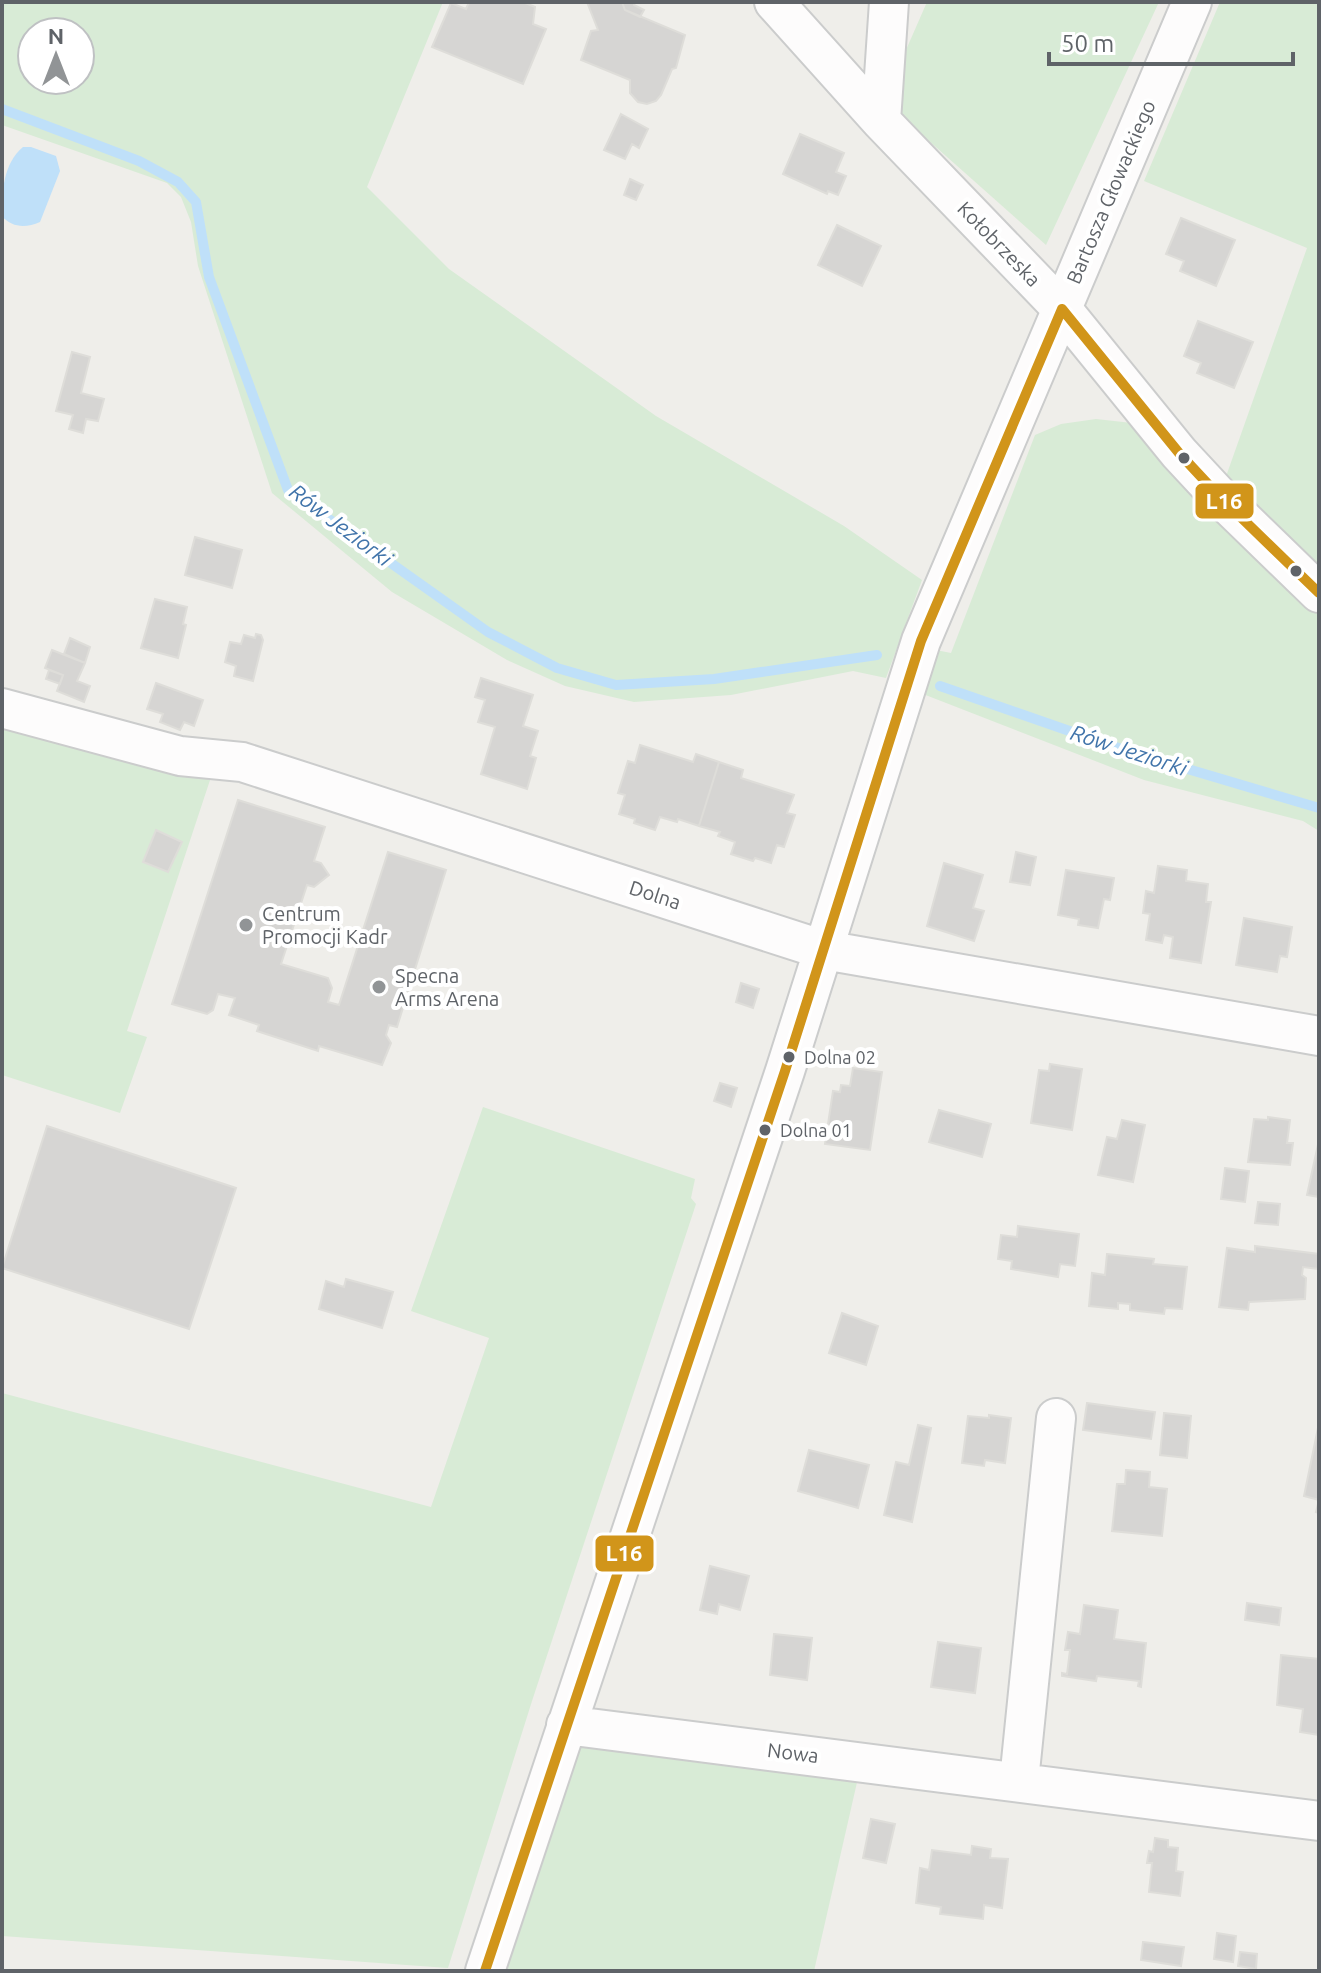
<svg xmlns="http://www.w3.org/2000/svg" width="1321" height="1973" font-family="Ubuntu,sans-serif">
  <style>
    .green { fill: #d8ebd6; fill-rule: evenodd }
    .water { fill: #bfe0f9 }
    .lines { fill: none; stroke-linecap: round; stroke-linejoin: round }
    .stream { stroke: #bfe0f9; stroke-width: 10 }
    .building { fill: #d6d5d3; stroke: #deddd9; stroke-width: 2 }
    .street-casing { stroke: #cbcccc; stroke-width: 42 }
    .street { stroke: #fdfcfc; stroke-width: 38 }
    .bus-1-casing { stroke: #fff; stroke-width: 16 }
    .bus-1 { stroke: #d1951a; stroke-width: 10 }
    .bus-dot { fill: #5f6368; stroke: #fff; stroke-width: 3 }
    .poi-dot { fill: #919496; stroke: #fff; stroke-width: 3 }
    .labels { text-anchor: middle; stroke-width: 8; stroke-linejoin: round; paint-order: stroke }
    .bus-label { font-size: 18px; fill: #5f6368; stroke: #fff; text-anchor: start }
    .street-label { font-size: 20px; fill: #5f6368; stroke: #fff }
    .poi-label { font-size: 20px; fill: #5f6368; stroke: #fff; text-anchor: start }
    .water-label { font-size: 22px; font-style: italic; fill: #4174aa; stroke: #fff }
    .line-badge { stroke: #fff; stroke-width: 3 }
    .badge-label { font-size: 22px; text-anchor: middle; font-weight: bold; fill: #fff }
  </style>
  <rect width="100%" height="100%" fill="#efeeea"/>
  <path class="green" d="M 2,2 L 443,2 L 367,187 L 449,269 L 656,416 L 844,526 L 922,580 L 886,678 L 853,671 L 731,695 L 634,702 L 565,686 L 507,660 L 392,592 L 272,493 L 198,266 L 191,222 L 181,197 L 167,183 L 2,125 ZM 32,32 L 80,32 L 80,80 L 32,80 Z
    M 927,2 L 1159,2 L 1046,245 L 893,109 L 895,75 Z
    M 1220,2 L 1319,2 L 1319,571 L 1224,482 L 1307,248 L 1144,181 Z
    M 1096,419 L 1132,423 L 1247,550 L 1319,614 L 1319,831 L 1303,821 L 1144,780 L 923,694 L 936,650 L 951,653 L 1035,435 L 1061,424 Z
    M 2,727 L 213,771 L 127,1031 L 147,1037 L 120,1113 L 2,1075 Z
    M 483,1107 L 695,1179 L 691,1198 L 696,1204 L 532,1701 L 448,1968 L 2,1936 L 2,1393 L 431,1507 L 489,1338 L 411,1311 Z
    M 578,1744 L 858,1778 L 814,1971 L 502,1971 Z"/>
  <path class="water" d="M 23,147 L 31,147 L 56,156 L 60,171 L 40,222 C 26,228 12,228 2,216 C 2,191 3,164 23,147 Z"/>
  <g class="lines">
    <path class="stream" d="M 2,109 L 139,161 L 178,182 L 196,202 L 209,277 L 288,490 L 488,632 L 557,668 L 616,685 L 714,679 L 877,655
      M 940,686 L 1127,751 L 1319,808"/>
  </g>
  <path class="building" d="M 469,2 L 523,2 L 535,7 L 533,24 L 546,29 L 523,84 L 432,47 L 451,3 L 466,9 Z
    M 587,2 L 622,2 L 625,10 L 685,35 L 676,68 L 672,69 L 661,95 L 656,101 L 647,104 L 638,102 L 630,93 L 630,80 L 581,60 L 591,31 L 598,30 Z
    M 622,2 L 635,2 L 634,5 L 644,10 L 640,17 L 625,10 Z
    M 621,114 L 648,129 L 639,148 L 632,144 L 625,159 L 604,150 Z
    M 800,134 L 844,153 L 836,172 L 846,176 L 838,195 L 828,191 L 827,194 L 783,174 Z
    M 630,179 L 643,185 L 636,200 L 624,195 Z
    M 1181,218 L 1235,240 L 1216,286 L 1180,271 L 1184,261 L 1166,254 Z
    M 837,225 L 881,246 L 862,286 L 818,265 Z
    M 1198,321 L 1253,342 L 1234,388 L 1197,373 L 1201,363 L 1184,356 Z
    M 72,352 L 90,357 L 81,393 L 104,399 L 98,421 L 86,419 L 83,433 L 69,429 L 73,415 L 56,411 Z
    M 195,537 L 242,550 L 232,588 L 185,575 Z
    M 155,599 L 187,607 L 183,624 L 186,625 L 178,658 L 141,648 Z
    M 256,634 L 261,635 L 263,640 L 253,681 L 234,676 L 236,666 L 225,662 L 230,642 L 241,644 L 244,635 L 255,638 Z
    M 70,638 L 90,647 L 85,663 L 64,654 Z
    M 52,650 L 85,663 L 77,681 L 90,686 L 84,702 L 57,691 L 63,675 L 45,668 Z
    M 49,670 L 63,675 L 60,684 L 46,679 Z
    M 481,678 L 533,695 L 523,726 L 538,731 L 530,756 L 536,758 L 527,789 L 481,774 L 495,727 L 478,722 L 485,700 L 475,697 Z
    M 156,683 L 203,700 L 194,726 L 184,722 L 180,730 L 160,722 L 163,714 L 147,709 Z
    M 640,745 L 693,762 L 696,754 L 719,762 L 699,826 L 678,819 L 677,822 L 660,817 L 655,830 L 634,823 L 635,819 L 619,814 L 625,795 L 618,793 L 628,761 L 635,763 Z
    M 719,762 L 743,770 L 741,778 L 794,795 L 787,813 L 795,815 L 784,847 L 777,845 L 771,863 L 755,858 L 753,861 L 731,854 L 735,842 L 718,836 L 720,832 L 699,826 Z
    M 238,800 L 325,827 L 314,861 L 321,863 L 329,875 L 314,887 L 307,885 L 281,964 L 328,978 L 332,988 L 328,1002 L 339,1005 L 388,852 L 446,870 L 397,1027 L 389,1025 L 386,1035 L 391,1043 L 382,1065 L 319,1046 L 318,1051 L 257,1031 L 259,1025 L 229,1015 L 235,998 L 218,994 L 213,1010 L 207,1014 L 172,1004 Z
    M 156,830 L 182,842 L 168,872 L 143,862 Z
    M 1016,852 L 1036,857 L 1030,885 L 1010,882 Z
    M 944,863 L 983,875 L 973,908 L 984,911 L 974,941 L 927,926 Z
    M 1158,866 L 1187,870 L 1186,881 L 1208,884 L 1206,902 L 1211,902 L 1201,963 L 1170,958 L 1173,937 L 1164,935 L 1162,943 L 1146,940 L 1150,914 L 1143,913 L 1146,891 L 1154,893 Z
    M 1066,870 L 1114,878 L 1110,900 L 1104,899 L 1098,928 L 1078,925 L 1079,919 L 1058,915 Z
    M 1244,918 L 1292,927 L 1287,957 L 1280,956 L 1277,972 L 1236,965 Z
    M 741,983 L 759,989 L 753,1008 L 736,1002 Z
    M 1050,1064 L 1082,1069 L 1072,1130 L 1031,1123 L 1039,1070 L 1049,1071 Z
    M 853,1068 L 882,1072 L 870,1150 L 825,1144 L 833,1091 L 840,1092 L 841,1085 L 850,1086 Z
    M 720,1083 L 737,1088 L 731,1107 L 714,1101 Z
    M 939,1110 L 991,1124 L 982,1157 L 929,1142 Z
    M 1268,1117 L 1290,1120 L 1287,1143 L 1293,1143 L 1290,1165 L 1248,1162 L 1254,1119 L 1268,1120 Z
    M 1122,1120 L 1145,1125 L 1133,1182 L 1098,1175 L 1107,1137 L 1117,1139 Z
    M 47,1126 L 236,1188 L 189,1329 L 2,1268 Z
    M 1319,1140 L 1319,1197 L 1307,1195 Z
    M 1225,1168 L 1249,1171 L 1245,1202 L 1221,1199 Z
    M 1258,1202 L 1280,1204 L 1278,1225 L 1255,1223 Z
    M 1018,1226 L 1079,1234 L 1075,1266 L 1060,1264 L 1058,1277 L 1011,1269 L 1012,1261 L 998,1259 L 1001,1235 L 1017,1237 Z
    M 1255,1246 L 1319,1254 L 1319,1269 L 1303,1267 L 1302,1275 L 1306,1278 L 1305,1299 L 1249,1302 L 1248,1310 L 1219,1307 L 1227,1248 L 1255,1252 Z
    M 1107,1254 L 1154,1259 L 1153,1264 L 1187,1267 L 1182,1309 L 1165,1308 L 1164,1314 L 1130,1310 L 1130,1304 L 1118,1303 L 1118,1309 L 1089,1306 L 1092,1273 L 1105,1275 Z
    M 346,1279 L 393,1292 L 382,1328 L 319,1309 L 326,1281 L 344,1287 Z
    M 842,1313 L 878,1326 L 866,1365 L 829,1353 Z
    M 1087,1403 L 1155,1412 L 1151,1439 L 1083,1430 Z
    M 1164,1413 L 1191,1416 L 1187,1458 L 1160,1455 Z
    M 989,1415 L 1011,1418 L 1005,1463 L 985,1460 L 984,1466 L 962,1463 L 968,1416 L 989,1418 Z
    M 1319,1423 L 1319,1513 L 1316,1512 L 1319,1500 L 1304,1496 Z
    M 918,1425 L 931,1428 L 912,1522 L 884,1515 L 896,1462 L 909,1465 Z
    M 809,1450 L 869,1465 L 858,1508 L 798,1491 Z
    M 1126,1470 L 1150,1472 L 1149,1487 L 1167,1489 L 1162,1536 L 1112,1531 L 1117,1484 L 1125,1484 Z
    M 710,1566 L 749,1576 L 740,1610 L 719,1604 L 717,1614 L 700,1610 Z
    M 1247,1603 L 1281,1608 L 1279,1625 L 1245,1620 Z
    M 1084,1605 L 1118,1610 L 1114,1639 L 1146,1643 L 1141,1687 L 1138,1686 L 1139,1681 L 1097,1676 L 1096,1681 L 1062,1676 L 1062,1673 L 1067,1674 L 1070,1650 L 1065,1650 L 1068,1632 L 1080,1634 Z
    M 774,1634 L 812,1638 L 807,1680 L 770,1675 Z
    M 938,1642 L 981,1648 L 975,1693 L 931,1687 Z
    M 1281,1655 L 1319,1659 L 1319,1735 L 1300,1732 L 1303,1709 L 1277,1705 Z
    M 871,1819 L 895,1824 L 886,1863 L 863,1858 Z
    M 1155,1838 L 1168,1840 L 1168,1847 L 1178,1848 L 1176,1871 L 1183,1872 L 1180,1896 L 1149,1892 L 1152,1863 L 1147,1863 L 1149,1851 L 1153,1852 Z
    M 972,1846 L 991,1849 L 990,1858 L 1008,1859 L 1002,1908 L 984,1905 L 983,1919 L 940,1914 L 941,1907 L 916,1903 L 920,1868 L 929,1870 L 932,1850 L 971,1855 Z
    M 1217,1933 L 1236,1936 L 1233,1962 L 1214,1959 Z
    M 1143,1942 L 1184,1947 L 1181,1966 L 1141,1960 Z
    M 1240,1952 L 1257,1954 L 1256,1969 L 1238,1966 Z"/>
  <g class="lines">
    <g class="street-casing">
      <path id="street" d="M 774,2 L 881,121 L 1062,309 L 1179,453 L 1219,496 L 1319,593
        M 881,121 L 889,2
        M 2,708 L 180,756 L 242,762 L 824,950 L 1319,1036
        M 566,1725 L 1319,1821
        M 1019,1781 L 1056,1418
        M 485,1971 L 785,1071 L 921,641 L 1192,2"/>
    </g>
    <use href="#street" class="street"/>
    <g class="bus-1-casing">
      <path id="bus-1" d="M 1062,309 L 1179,453 L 1219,496 L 1319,593
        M 485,1971 L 785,1071 L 921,641 L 1062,309"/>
    </g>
    <use href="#bus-1" class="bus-1"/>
  </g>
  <g class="bus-dot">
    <circle cx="1184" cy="458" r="7"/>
    <circle cx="1296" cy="571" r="7"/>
    <circle cx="789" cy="1057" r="7"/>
    <circle cx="765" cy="1130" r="7"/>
  </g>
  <g class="poi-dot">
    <circle cx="246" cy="925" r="8"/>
    <circle cx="379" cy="987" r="8"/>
  </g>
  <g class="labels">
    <g class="bus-label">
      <text x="804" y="1064">Dolna 02</text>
      <text x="780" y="1137">Dolna 01</text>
    </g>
    <g class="street-label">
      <text transform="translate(1111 192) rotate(-67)" y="7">Bartosza Głowackiego</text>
      <text transform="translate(999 244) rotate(46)" y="7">Kołobrzeska</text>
      <text transform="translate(655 895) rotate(18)" y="7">Dolna</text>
      <text transform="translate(793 1753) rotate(7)" y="7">Nowa</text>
    </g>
    <g class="poi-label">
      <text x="262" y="921">Centrum<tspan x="262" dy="23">Promocji Kadr</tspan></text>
      <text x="395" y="983">Specna<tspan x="395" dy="23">Arms Arena</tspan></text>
    </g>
    <g class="water-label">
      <text transform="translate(341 525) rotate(37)" y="8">Rów Jeziorki</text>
      <text transform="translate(1129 750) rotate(18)" y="8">Rów Jeziorki</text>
    </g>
  </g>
  <g class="line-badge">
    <rect x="1194" y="482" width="61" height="38" rx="8" fill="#d1951a"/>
    <rect x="594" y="1534" width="61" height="39" rx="8" fill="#d1951a"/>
  </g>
  <g class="badge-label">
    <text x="1224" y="509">L16</text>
    <text x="624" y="1561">L16</text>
  </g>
  <rect width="1321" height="1973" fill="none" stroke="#5f6368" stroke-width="8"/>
  <g transform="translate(56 56)"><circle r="38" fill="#ffffff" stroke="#bfc1c3" stroke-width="2"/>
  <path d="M0-6L14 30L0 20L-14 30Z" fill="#919496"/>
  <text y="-12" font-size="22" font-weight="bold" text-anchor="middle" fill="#5f6368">N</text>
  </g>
  <path d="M1049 52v12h244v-12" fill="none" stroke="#5f6368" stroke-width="4"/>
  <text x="1061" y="52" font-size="24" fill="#5f6368" stroke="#ffffff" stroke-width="6" paint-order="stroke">50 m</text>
</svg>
